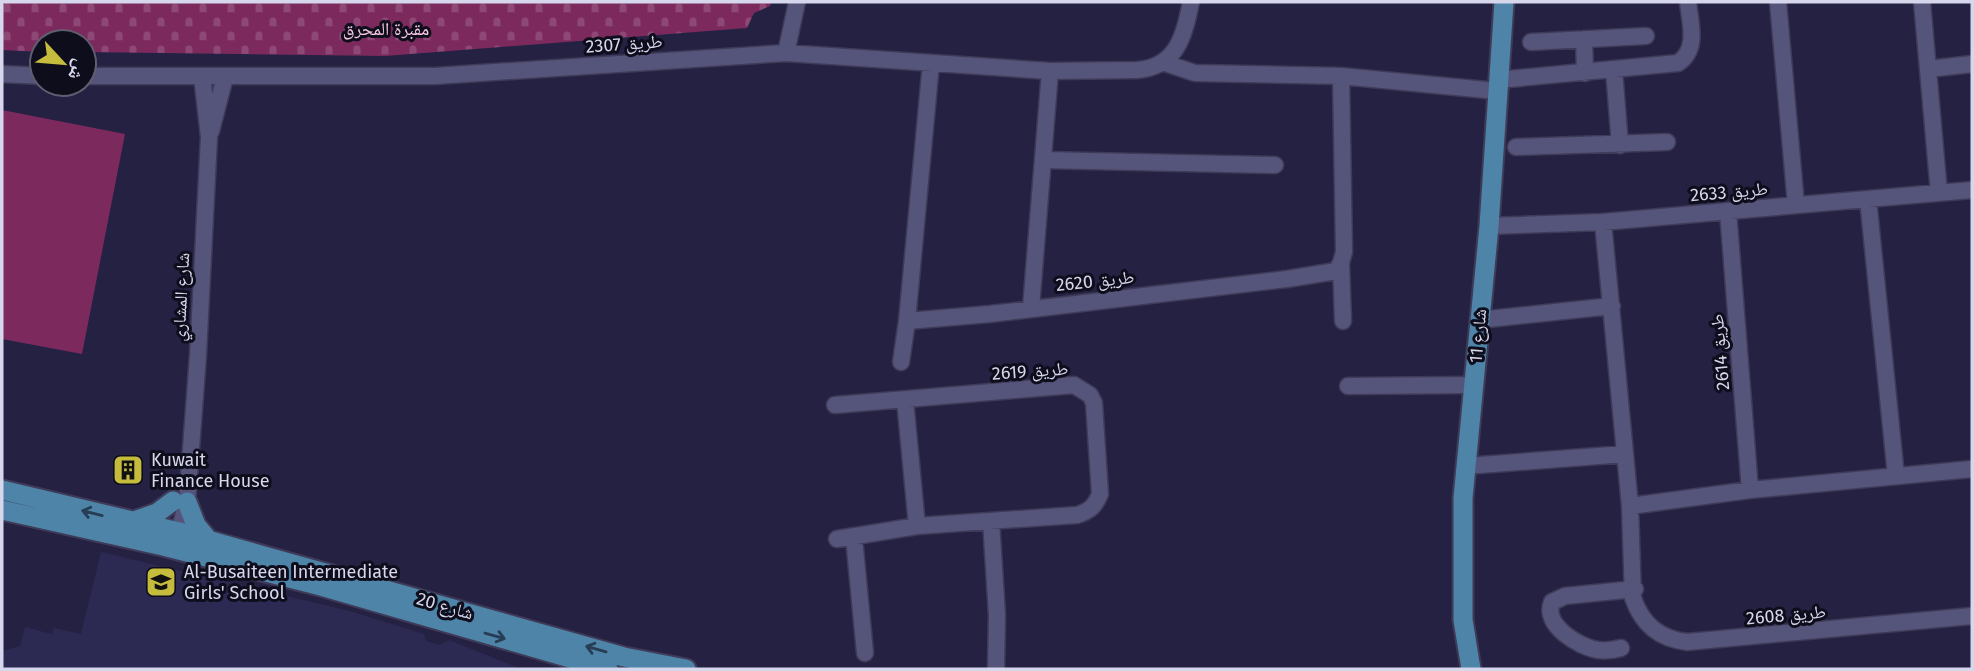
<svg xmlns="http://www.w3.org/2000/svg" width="1974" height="671" font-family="'Fira Sans','Noto Naskh Arabic',sans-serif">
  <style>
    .built { fill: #2c2952 }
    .cemetery { fill: url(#cemetery-stones) }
    .green { fill: #7c2a5e }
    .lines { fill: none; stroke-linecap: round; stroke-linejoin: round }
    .minor-casing { stroke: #3e3a57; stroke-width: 19 }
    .major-casing { stroke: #3e3a57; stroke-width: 23 }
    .minor { stroke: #55547a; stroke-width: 16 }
    .major { stroke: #4d84a8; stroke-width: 19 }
    .oneway { stroke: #273d54 }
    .labels { text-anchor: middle; stroke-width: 6; stroke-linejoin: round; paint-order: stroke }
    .park-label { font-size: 18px; fill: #f7c7e1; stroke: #0e0d1c }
    .street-label { font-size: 18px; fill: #d6d7ed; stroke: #0e0d1c }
    .poi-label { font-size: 18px; fill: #d6d7ed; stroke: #0e0d1c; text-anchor: start }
  </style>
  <defs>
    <pattern id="cemetery-stones" width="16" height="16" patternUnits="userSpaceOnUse" patternTransform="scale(1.75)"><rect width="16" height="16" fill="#7c2a5e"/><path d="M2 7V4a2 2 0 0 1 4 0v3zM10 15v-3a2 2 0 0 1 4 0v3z" fill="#8e4875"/></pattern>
  </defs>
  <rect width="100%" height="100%" fill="#242143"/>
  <path class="built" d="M 101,552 L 350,611 L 424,634 L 426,641 L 440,645 L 449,640 L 521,669 L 2,669 L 2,651 L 20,646 L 25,627 L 52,634 L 54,628 L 81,634 Z"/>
  <path class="cemetery" d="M 2,2 L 771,2 L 770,6 L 754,13 L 747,28 L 385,56 L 84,52 L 84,42 L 42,42 L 42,52 L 2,50 Z"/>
  <path class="green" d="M 2,110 L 125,134 L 82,354 L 2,339 Z"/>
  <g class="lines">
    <g class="minor-casing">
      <path id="minor" d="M 1778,2 L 1796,205
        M 1922,2 L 1939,193
        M 1584,39 L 1585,73
        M 1531,42 L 1646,36
        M 786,53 L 797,2
        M 1165,63 L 1195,73 L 1341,76 L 1497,91
        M 1928,69 L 1972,64
        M 1614,70 L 1620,145
        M 2,74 L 42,76
        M 84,76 L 435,76 L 786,53 L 1050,71 L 1137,70 C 1177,67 1184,36 1191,2
        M 1498,80 L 1678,63 C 1699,49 1690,23 1688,2
        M 211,131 L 225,77
        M 1516,147 L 1667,142
        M 1043,160 L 1275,165
        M 1868,199 L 1896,476
        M 1728,211 L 1750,490
        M 1603,222 L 1630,506 L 1633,598 C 1642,624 1659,639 1687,642 L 1972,616
        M 1489,226 L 1603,222 L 1972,190
        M 1341,263 L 1343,321
        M 1031,308 L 1050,71
        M 1479,320 L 1612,306
        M 907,321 L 990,314 L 1287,279 L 1336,271 L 1341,263 L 1344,252 L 1341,76
        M 901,362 L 907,321 L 931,63
        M 1348,386 L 1473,385
        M 905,400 L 917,526
        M 835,405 L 1074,385 L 1090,395 L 1094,403 L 1100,494 C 1095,506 1090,511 1077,515 L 917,526 L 837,539
        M 1466,466 L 1625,454
        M 1630,506 L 1750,490 L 1972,469
        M 991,521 L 997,615 L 996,669
        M 854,538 L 865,653
        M 171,541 L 179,532 L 187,502 L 198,355 L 209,137 L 202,76
        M 1621,648 C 1614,650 1606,651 1598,650 C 1579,647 1542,625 1552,602 L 1565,596 L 1635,589"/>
    </g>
    <g class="major-casing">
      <path id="major" d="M 2,490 L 179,532 L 624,657 L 686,669
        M 187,502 L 196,525 L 210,542
        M 2,510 L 163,546 L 321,586 L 608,669
        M 134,521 L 157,513 L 173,501
        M 1471,669 L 1463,620 L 1463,498 L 1489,226 L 1504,2"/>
    </g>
    <use href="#minor" class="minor"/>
    <use href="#major" class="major"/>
  </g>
  <defs><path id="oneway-shaft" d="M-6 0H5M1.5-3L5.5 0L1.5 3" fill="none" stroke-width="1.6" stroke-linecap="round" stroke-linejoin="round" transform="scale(1.75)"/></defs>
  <g class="oneway">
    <use href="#oneway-shaft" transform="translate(92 513) rotate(-166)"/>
    <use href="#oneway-shaft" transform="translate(495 636) rotate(16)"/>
    <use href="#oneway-shaft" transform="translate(596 649) rotate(-164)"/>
  </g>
  <defs>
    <g id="building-square" transform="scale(1.575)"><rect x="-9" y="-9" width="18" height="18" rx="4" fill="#c5bc3d" stroke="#0e0d1c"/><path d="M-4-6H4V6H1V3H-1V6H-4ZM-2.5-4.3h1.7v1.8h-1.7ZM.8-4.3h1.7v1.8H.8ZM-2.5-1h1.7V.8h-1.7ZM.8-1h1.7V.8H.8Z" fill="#111"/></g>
    <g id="school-square" transform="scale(1.575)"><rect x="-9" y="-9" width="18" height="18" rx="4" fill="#c5bc3d" stroke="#0e0d1c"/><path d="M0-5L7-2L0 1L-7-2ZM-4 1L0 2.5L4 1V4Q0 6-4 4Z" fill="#111"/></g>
  </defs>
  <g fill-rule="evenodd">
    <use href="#building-square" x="128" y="470"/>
    <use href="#school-square" x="161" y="582"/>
  </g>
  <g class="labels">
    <g class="park-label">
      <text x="386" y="35">مقبرة المحرق</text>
    </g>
    <g class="street-label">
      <text transform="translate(624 44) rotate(-4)" y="6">طريق 2307</text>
      <text transform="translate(1729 192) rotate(-5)" y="6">طريق 2633</text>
      <text transform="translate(1095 281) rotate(-6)" y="6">طريق 2620</text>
      <text transform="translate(181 297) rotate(-87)" y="6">شارع المشاري</text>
      <text transform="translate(1478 336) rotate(-85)" y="6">شارع 11</text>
      <text transform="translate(1720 352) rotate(-95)" y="6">طريق 2614</text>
      <text transform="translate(1030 371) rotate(-4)" y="6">طريق 2619</text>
      <text transform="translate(445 606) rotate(16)" y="6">شارع 20</text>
      <text transform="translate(1786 615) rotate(-5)" y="6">طريق 2608</text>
    </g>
    <g class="poi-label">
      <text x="151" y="466">Kuwait<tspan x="151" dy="21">Finance House</tspan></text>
      <text x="184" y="578">Al-Busaiteen Intermediate<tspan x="184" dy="21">Girls' School</tspan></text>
    </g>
  </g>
  <rect width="1974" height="671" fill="none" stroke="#d6d7ed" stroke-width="7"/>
  <g transform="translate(63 63) rotate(116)"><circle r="33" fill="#0e0d1c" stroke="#5e5e70" stroke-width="2"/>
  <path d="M0-5L12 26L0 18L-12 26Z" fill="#c5bc3d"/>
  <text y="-10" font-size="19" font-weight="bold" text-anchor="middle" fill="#d6d7ed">ش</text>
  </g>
</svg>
